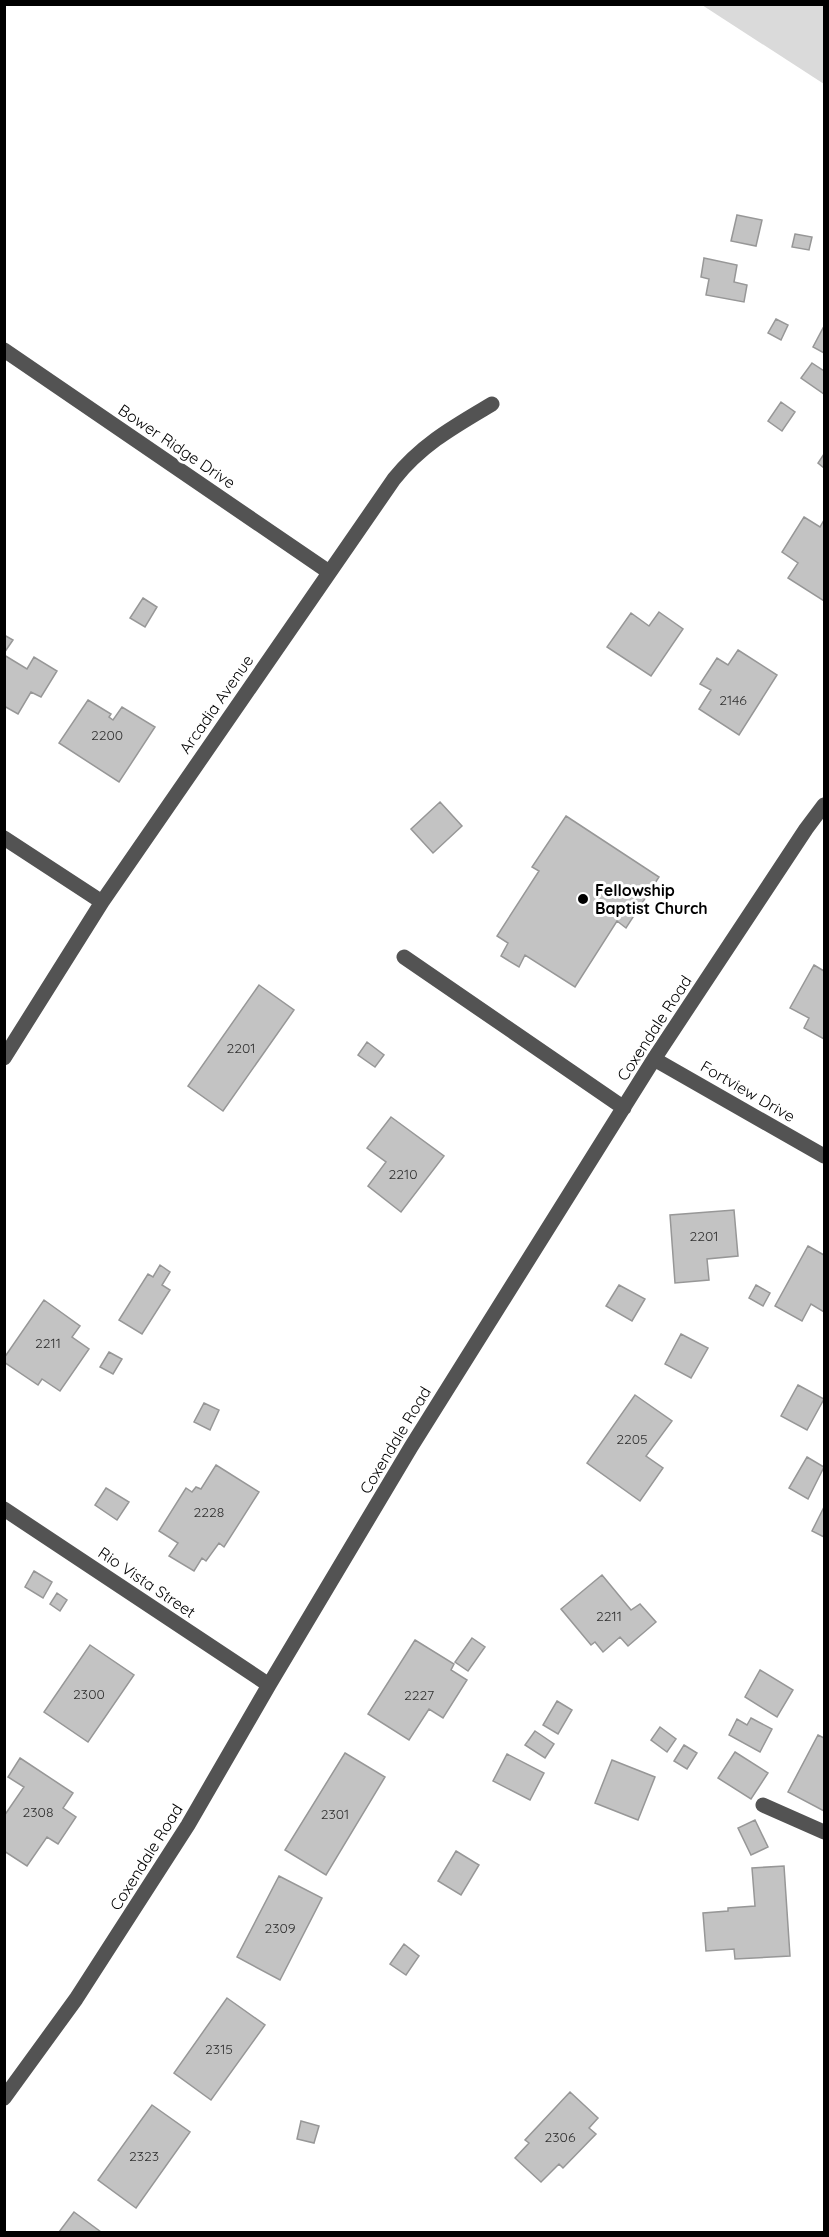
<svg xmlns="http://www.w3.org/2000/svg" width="829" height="2237" font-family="Quicksand,sans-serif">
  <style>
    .green { fill: #dadada }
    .building { fill: #c3c3c3; stroke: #979797; stroke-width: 1.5 }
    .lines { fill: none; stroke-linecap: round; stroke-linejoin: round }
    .minor { stroke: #535353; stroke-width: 15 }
    .poi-dot { fill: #000; stroke: #fff; stroke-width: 2 }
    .labels { text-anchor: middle; stroke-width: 6; stroke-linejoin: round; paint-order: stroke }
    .number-label { font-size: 14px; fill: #313131 }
    .street-label { font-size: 16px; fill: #000; stroke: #fff }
    .poi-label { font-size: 16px; font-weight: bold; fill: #000; stroke: #fff; text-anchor: start }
  </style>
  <rect width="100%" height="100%" fill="#fff"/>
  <path class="green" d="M 702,5 L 824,5 L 824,84 Z"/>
  <path class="building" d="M 737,215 L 762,220 L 756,246 L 731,241 Z
    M 795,234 L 812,237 L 809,250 L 792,247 Z
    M 704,258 L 737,265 L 734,282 L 747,285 L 744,302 L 706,295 L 709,279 L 701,277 Z
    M 776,319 L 788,325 L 781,340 L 768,333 Z
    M 823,328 L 824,329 L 824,353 L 813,347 Z
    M 812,363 L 824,371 L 824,394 L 801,378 Z
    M 781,402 L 795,412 L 782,431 L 768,421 Z
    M 824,454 L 824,468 L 818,463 Z
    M 804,517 L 820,527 L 824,520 L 824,601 L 788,578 L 798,563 L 782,552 Z
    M 143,598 L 157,607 L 145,627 L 130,618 Z
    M 659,612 L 683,629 L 651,676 L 607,647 L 631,613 L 649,626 Z
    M 4,635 L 13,640 L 4,653 Z
    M 738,650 L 777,675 L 739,735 L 699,709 L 711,690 L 700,684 L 717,658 L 728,665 Z
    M 4,655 L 27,669 L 34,657 L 57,671 L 41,697 L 31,692 L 18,714 L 4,706 Z
    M 88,700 L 111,714 L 109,717 L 113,720 L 122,707 L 155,727 L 119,782 L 59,743 Z
    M 440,802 L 462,826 L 433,853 L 411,829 Z
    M 566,816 L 659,877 L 626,928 L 617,921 L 575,987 L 525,955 L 519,967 L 501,956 L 508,943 L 497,936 L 539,871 L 532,867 Z
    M 814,965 L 824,971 L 824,1039 L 804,1028 L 809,1018 L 790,1008 Z
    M 259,985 L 294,1010 L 223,1111 L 188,1086 Z
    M 367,1042 L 384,1055 L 375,1067 L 358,1055 Z
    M 391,1117 L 444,1156 L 401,1212 L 368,1186 L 386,1162 L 367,1148 Z
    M 734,1210 L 738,1256 L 707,1259 L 709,1280 L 675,1283 L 670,1215 Z
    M 808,1246 L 824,1255 L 824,1312 L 811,1304 L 802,1321 L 775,1306 Z
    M 160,1265 L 170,1272 L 162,1285 L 170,1290 L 142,1334 L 119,1320 L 148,1274 L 153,1277 Z
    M 619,1285 L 645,1299 L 632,1321 L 606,1306 Z
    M 756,1285 L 770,1293 L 763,1306 L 749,1298 Z
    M 44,1300 L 80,1326 L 72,1337 L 89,1349 L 60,1391 L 42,1379 L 38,1385 L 4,1362 L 4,1358 Z
    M 681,1334 L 708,1348 L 691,1378 L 665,1364 Z
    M 109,1352 L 122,1359 L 113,1374 L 100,1367 Z
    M 798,1385 L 824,1399 L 807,1430 L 781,1416 Z
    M 635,1395 L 672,1421 L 646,1456 L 663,1468 L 640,1501 L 587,1463 Z
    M 204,1403 L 219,1410 L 210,1430 L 194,1422 Z
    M 807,1457 L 824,1467 L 808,1499 L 789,1488 Z
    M 216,1465 L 259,1492 L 224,1547 L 219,1543 L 206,1561 L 202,1558 L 194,1571 L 169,1556 L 178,1543 L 159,1531 L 186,1488 L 192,1492 L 196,1487 L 201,1489 Z
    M 106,1488 L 129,1502 L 117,1520 L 95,1505 Z
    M 824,1507 L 824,1537 L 812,1531 Z
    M 34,1571 L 52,1582 L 43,1598 L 25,1587 Z
    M 602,1575 L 631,1610 L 640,1604 L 656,1622 L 628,1646 L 620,1637 L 603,1652 L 595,1642 L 591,1645 L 561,1609 Z
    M 57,1593 L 67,1600 L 60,1611 L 50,1604 Z
    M 472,1638 L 485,1647 L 468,1671 L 455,1662 Z
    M 415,1640 L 454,1664 L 451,1670 L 467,1680 L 443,1718 L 429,1709 L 409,1740 L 368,1714 Z
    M 90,1645 L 134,1675 L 88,1742 L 44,1712 Z
    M 760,1670 L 793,1690 L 777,1717 L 745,1697 Z
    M 557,1701 L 572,1710 L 558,1734 L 543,1725 Z
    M 751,1718 L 772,1729 L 760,1752 L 729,1735 L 737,1719 L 747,1725 Z
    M 660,1727 L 676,1739 L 667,1752 L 651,1740 Z
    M 535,1731 L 554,1744 L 545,1758 L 525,1745 Z
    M 818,1735 L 824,1738 L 824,1811 L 788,1792 Z
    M 684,1745 L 697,1753 L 687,1769 L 674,1761 Z
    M 735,1752 L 768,1773 L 751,1799 L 718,1778 Z
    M 345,1753 L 385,1777 L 326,1875 L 285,1850 Z
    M 507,1754 L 544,1773 L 530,1800 L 493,1781 Z
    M 20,1758 L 73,1793 L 63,1808 L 76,1817 L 58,1844 L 47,1837 L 27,1866 L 4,1851 L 4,1816 L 24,1787 L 8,1777 Z
    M 612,1760 L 655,1777 L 638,1820 L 595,1803 Z
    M 755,1820 L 768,1847 L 751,1855 L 738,1828 Z
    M 456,1851 L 479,1865 L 461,1895 L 438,1881 Z
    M 784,1866 L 790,1956 L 735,1959 L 734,1949 L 706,1951 L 703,1913 L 728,1911 L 728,1908 L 755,1906 L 752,1868 Z
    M 279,1876 L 322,1898 L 280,1980 L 237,1957 Z
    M 404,1944 L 419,1956 L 406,1975 L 390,1964 Z
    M 227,1998 L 265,2025 L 211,2100 L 174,2073 Z
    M 570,2092 L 598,2118 L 589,2128 L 596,2134 L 563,2168 L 559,2164 L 541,2182 L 515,2158 L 529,2143 L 525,2140 Z
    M 152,2105 L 190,2132 L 136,2208 L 98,2180 Z
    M 301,2121 L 319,2126 L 314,2143 L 297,2139 Z
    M 74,2212 L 101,2232 L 59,2232 Z"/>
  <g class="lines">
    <path class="minor" d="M 4,350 L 329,572
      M 4,838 L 102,902
      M 404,957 L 624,1108
      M 4,1058 L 102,902 L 394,479 C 422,444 455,426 492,404
      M 654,1059 L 824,1156
      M 4,1509 L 269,1685
      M 763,1805 L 824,1832
      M 4,2098 L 76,1999 L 188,1825 L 269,1685 L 411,1447 L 654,1059 L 806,829 L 824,805"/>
  </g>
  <circle class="poi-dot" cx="583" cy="899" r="6"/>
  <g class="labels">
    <g class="number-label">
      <text x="733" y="705">2146</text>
      <text x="107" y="740">2200</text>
      <text x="241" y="1053">2201</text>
      <text x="403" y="1179">2210</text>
      <text x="704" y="1241">2201</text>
      <text x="48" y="1348">2211</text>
      <text x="632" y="1444">2205</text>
      <text x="209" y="1517">2228</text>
      <text x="609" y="1621">2211</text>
      <text x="89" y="1699">2300</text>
      <text x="419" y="1700">2227</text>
      <text x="38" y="1817">2308</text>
      <text x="335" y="1819">2301</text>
      <text x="280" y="1933">2309</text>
      <text x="219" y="2054">2315</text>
      <text x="560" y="2142">2306</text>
      <text x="144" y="2161">2323</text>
    </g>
    <g class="street-label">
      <text transform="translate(177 446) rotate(34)" y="6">Bower Ridge Drive</text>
      <text transform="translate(216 704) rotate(-55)" y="6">Arcadia Avenue</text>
      <text transform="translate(654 1028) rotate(-57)" y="6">Coxendale Road</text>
      <text transform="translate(748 1091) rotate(30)" y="6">Fortview Drive</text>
      <text transform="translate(395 1440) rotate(-59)" y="6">Coxendale Road</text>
      <text transform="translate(147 1582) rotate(34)" y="6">Rio Vista Street</text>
      <text transform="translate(146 1857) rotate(-58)" y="6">Coxendale Road</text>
    </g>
    <g class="poi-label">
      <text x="595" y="896">Fellowship<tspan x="595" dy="18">Baptist Church</tspan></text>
    </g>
  </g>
  <rect width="829" height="2237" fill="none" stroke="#000000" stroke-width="12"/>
</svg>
